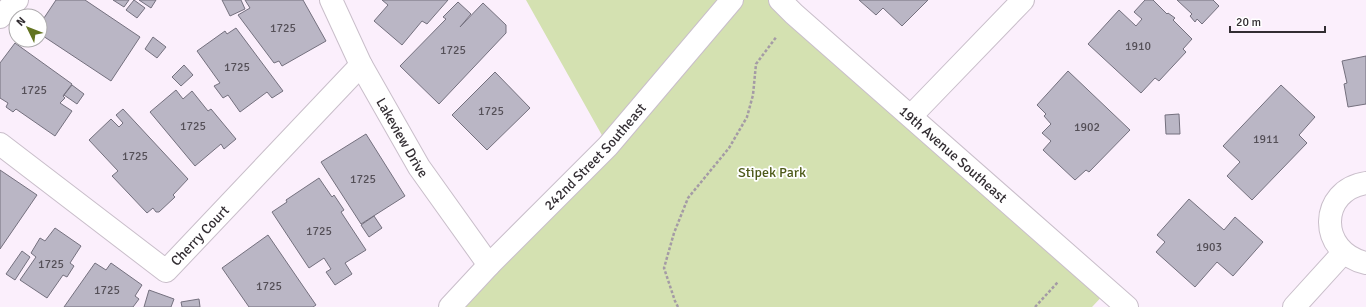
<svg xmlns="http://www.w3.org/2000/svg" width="1366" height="307" font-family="Signika,sans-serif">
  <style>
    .green { fill: #d4e1b1 }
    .building { fill: #bab6c5; stroke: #74707e }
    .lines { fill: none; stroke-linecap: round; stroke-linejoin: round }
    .street-casing { stroke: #c9beca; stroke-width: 24 }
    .secondary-casing { stroke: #c9beca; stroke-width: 24 }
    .path { stroke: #a49ba5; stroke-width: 2.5; stroke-dasharray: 3 2; stroke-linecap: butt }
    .street { stroke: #fff; stroke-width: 22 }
    .secondary { stroke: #fff; stroke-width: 22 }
    .labels { text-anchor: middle; stroke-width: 3.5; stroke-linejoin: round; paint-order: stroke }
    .number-label { font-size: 12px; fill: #544f57 }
    .street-label { font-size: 14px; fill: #322d32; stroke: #fff }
    .park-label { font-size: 14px; fill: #4d5a19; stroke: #fff }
  </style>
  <rect width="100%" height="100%" fill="#fbeffc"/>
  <path class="green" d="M 526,0 L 732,0 L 608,146 Z
    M 734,0 L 784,0 L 1108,290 L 1092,307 L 463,307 Z"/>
  <path class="building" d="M 56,0 L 85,0 L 140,37 L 111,81 L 40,34 L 40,24 Z
    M 113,0 L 129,0 L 124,7 Z
    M 134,0 L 145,8 L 137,18 L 126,10 Z
    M 139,0 L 156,0 L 151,8 Z
    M 222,0 L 241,0 L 245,9 L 230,16 Z
    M 245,0 L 303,0 L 326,41 L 282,66 L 279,61 L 274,63 L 238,15 L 250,8 Z
    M 382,0 L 448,0 L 427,24 L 422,21 L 402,45 L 374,21 L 388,5 Z
    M 859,0 L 928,0 L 902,26 L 883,8 L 876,15 Z
    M 1145,0 L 1153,0 L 1167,14 L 1168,13 L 1175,18 L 1173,20 L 1192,39 L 1183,49 L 1186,52 L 1159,81 L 1155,78 L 1141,93 L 1088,44 L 1119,10 L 1136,26 L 1142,19 L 1134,12 Z
    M 1177,0 L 1213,0 L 1219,6 L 1202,24 L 1197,19 L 1195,22 L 1190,16 L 1192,14 Z
    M 458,2 L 471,14 L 460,27 L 483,3 L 506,25 L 506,33 L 439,104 L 400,66 L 446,19 L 443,17 Z
    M 236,28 L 283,91 L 272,98 L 267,92 L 240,112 L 228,95 L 223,98 L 214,86 L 220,83 L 197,51 L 225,31 L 227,34 Z
    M 153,37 L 166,47 L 157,58 L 145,49 Z
    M 15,43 L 72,84 L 63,96 L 65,98 L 60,103 L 72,111 L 55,136 L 16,109 L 13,112 L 6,107 L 8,103 L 0,98 L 0,63 Z
    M 1366,56 L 1366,104 L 1348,107 L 1344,84 L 1347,83 L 1342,61 Z
    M 184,65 L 193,75 L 181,86 L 172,77 Z
    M 1068,71 L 1130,130 L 1089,172 L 1086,170 L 1075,180 L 1043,150 L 1051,141 L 1042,133 L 1051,124 L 1044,116 L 1046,114 L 1037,105 Z
    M 495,72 L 530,108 L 487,150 L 452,115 Z
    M 72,85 L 84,94 L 77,104 L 64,95 Z
    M 1281,85 L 1315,117 L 1299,135 L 1307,143 L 1252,200 L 1227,176 L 1240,162 L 1223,146 Z
    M 176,90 L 183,99 L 192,91 L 208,111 L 211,109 L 236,139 L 224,149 L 221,144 L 195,166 L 150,112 Z
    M 123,109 L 188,179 L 173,195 L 175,197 L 159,212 L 156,212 L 153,208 L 147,213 L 112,176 L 118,171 L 89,140 L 111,119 L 119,127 L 123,123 L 116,115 Z
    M 1179,114 L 1180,134 L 1166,134 L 1165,115 Z
    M 366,134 L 405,196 L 361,224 L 321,162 Z
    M 0,170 L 37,195 L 0,249 Z
    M 319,178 L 332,197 L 334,195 L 344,210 L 341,212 L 366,250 L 345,263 L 352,274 L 335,285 L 326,272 L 331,269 L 324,258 L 309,268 L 272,212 L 287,202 L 286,200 Z
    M 1189,199 L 1224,230 L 1235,217 L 1263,242 L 1233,276 L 1217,262 L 1195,287 L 1156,252 L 1165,242 L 1157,235 Z
    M 374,216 L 382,228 L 369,237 L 361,225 Z
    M 55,228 L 81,246 L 70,263 L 74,266 L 67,277 L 63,275 L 47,298 L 20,280 L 36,257 L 31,253 L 40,238 L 45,241 Z
    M 268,235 L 316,305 L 313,307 L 249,307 L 222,268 Z
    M 22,251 L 30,257 L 15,280 L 6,274 Z
    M 95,263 L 106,270 L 111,263 L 142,285 L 135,296 L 139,299 L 133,307 L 64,307 Z
    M 149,290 L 174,299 L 171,307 L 144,307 Z
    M 199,299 L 200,307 L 182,307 L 181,302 Z"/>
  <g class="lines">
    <g class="street-casing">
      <g id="street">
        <path id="s1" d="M 331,0 L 361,65 L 419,167 L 489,265"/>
        <path d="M 0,17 L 17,0"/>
        <path d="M 911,116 L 1023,0"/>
        <path id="s2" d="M 0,144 L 166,271 L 361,65"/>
        <path d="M 1366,183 C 1319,190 1317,252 1366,263"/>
        <path id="s3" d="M 450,307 L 489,265 L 608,146 L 732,0"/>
        <path d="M 1294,307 L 1343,253"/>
      </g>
    </g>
    <g class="secondary-casing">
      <g id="secondary">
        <path id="s4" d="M 780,0 L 794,14 L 1127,307"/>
      </g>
    </g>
    <path class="path" d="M 678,307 L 675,301 L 664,268 L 674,233 L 688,198 L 729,148 L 747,117 L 753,95 L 756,64 L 777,36
      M 1035,307 L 1058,282"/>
    <use href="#street" class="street"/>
    <use href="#secondary" class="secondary"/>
  </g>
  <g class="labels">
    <g class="number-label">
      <text x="283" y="32">1725</text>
      <text x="1138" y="50">1910</text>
      <text x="453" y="54">1725</text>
      <text x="237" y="71">1725</text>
      <text x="34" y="94">1725</text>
      <text x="491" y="115">1725</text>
      <text x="193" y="130">1725</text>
      <text x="1087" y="131">1902</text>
      <text x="1266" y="143">1911</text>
      <text x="135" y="160">1725</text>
      <text x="363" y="183">1725</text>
      <text x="319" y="235">1725</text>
      <text x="1209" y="251">1903</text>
      <text x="51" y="268">1725</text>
      <text x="269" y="290">1725</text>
      <text x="107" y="294">1725</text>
    </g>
    <g class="street-label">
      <text dy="5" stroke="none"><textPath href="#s1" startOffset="155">Lakeview Drive</textPath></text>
      <text dy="5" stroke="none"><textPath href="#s4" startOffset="232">19th Avenue Southeast</textPath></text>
      <text dy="5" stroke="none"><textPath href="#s3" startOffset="209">242nd Street Southeast</textPath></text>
      <text dy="5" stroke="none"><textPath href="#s2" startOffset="258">Cherry Court</textPath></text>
    </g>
    <g class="park-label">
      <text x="772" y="177">Stipek Park</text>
    </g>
  </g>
  <g transform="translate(28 28) rotate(313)"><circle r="19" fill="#ffffff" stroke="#adabad"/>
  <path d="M0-3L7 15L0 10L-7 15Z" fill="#637421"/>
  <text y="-6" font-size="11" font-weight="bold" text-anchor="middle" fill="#322d32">N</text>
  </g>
  <path d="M1230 26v6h95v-6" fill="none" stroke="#322d32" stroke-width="2"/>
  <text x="1236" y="26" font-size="12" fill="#322d32" stroke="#ffffff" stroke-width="3" paint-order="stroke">20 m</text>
</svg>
